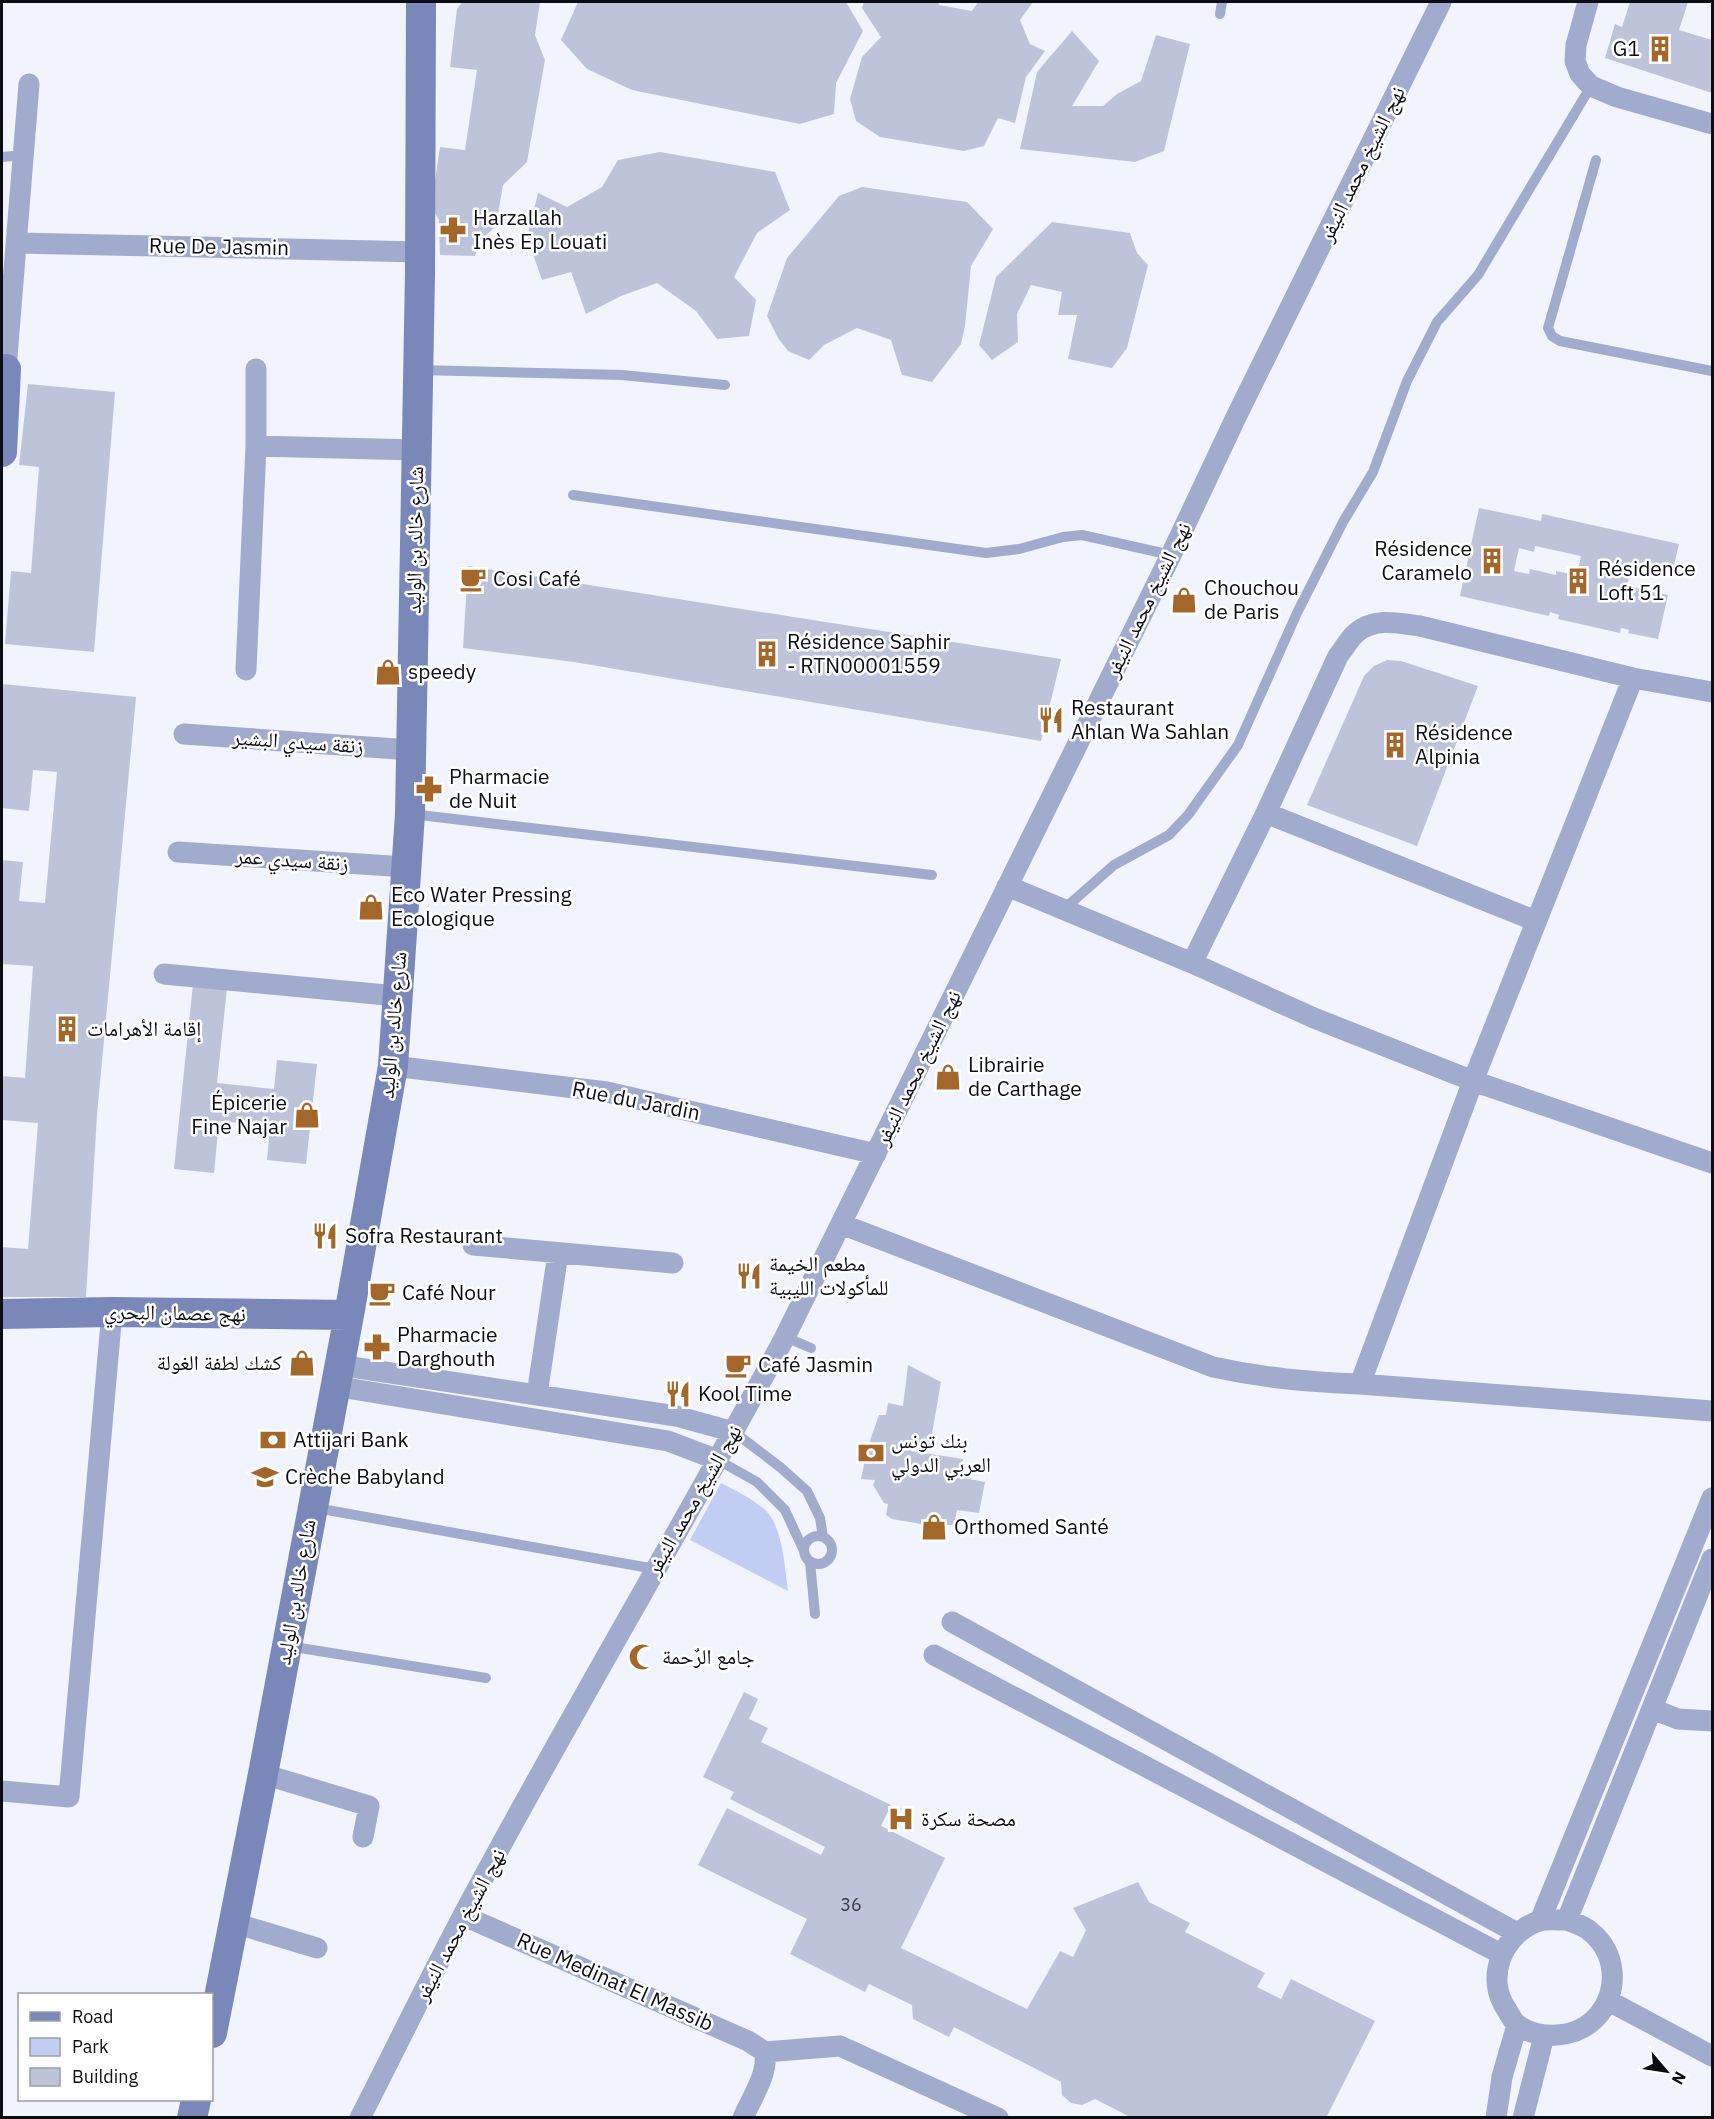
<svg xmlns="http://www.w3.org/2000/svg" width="1714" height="2119" font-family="'IBM Plex Sans','Noto Naskh Arabic',sans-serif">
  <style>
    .green { fill: #c2cdf4 }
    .building { fill: #bdc4da; fill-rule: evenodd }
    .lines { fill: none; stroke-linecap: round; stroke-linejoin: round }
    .lane { stroke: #a1abce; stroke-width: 10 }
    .street { stroke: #a1abce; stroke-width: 21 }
    .secondary { stroke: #7987b9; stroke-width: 30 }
    .labels { text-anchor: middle; stroke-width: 5; stroke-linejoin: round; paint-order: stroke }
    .number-label { font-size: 18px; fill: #383b46 }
    .poi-label { font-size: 21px; fill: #0b0d14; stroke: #fff; text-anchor: start }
    .street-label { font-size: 21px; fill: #0b0d14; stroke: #fff }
  </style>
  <rect width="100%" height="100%" fill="#f1f4fd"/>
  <path class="green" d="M 721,1483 C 736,1491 762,1503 771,1517 C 783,1535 785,1569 788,1591 L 690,1540 Z"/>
  <path class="building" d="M 462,2 L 540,2 L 535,35 L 545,60 L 527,162 L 503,185 L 496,226 L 480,241 L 475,256 L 440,255 L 439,220 L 431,207 L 440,147 L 465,150 L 477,70 L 450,67 L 457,9 Z
    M 578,2 L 846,2 L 863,31 L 836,83 L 834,114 L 800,124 L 632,90 L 587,69 L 561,40 Z
    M 864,2 L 938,2 L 939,5 L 972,11 L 978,2 L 1033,2 L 1020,20 L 1030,44 L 1045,51 L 1026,77 L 1015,123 L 998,118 L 984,146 L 964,151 L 880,137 L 856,121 L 850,99 L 862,57 L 881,37 L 862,8 Z
    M 1630,2 L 1688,2 L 1679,30 L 1712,40 L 1712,93 L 1605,58 L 1615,24 L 1622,27 Z
    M 1072,31 L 1099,61 L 1072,106 L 1103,106 L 1117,94 L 1141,81 L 1156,35 L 1190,44 L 1164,151 L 1135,162 L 1020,149 L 1037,72 Z
    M 660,152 L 775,172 L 790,210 L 757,233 L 734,277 L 756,300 L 749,336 L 717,339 L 696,311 L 657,283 L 621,296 L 586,314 L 571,272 L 542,280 L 527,237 L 538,193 L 567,207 L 602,187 L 618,160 Z
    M 862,187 L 967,202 L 993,229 L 971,266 L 965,326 L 961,344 L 932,382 L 902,375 L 891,340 L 857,328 L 824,345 L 809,360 L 788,351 L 778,338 L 767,316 L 787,258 L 839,196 Z
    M 1052,222 L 1130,233 L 1137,253 L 1148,265 L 1127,348 L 1112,368 L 1068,359 L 1077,315 L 1058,315 L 1062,292 L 1031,285 L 1017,314 L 1018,342 L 992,360 L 979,345 L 996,277 Z
    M 28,384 L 115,392 L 94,652 L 5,644 L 11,571 L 31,573 L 39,467 L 19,465 Z
    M 1479,508 L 1541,521 L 1542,514 L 1679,544 L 1673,570 L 1632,562 L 1627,586 L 1668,595 L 1658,639 L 1628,633 L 1629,630 L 1621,628 L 1620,633 L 1558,619 L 1559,615 L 1550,612 L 1549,616 L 1460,596 ZM 1535,546 L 1581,556 L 1577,575 L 1556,571 L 1556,575 L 1530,569 L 1529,574 L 1514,571 L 1519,548 L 1534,552 Z
    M 468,566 L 1061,659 L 1041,741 L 574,662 L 463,648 Z
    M 1387,660 L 1401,661 L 1478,686 L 1417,846 L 1307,805 L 1364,676 L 1374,666 Z
    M 2,684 L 136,697 L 97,1115 L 86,1297 L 2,1297 L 2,1247 L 28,1249 L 38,1123 L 2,1120 L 2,1076 L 25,1078 L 33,966 L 2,964 L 2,860 L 23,862 L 19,901 L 45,903 L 57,772 L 33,770 L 29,811 L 2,808 Z
    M 193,984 L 227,988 L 217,1083 L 274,1089 L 277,1060 L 317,1064 L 306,1164 L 267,1160 L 270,1126 L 219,1121 L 214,1173 L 174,1169 Z
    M 908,1365 L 941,1382 L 930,1445 L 912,1443 L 911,1451 L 963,1459 L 961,1471 L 966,1472 L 964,1478 L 985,1482 L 979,1513 L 957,1510 L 954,1525 L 927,1525 L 892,1519 L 886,1515 L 888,1504 L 884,1503 L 873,1485 L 875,1480 L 861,1479 L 868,1446 L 879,1415 L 886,1415 L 888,1403 L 903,1406 Z
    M 744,1692 L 758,1699 L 749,1719 L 768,1728 L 761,1742 L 891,1805 L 881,1826 L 945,1858 L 901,1948 L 1027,2009 L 1060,1951 L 1073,1957 L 1086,1930 L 1073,1908 L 1138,1882 L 1149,1902 L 1190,1923 L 1185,1932 L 1265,1973 L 1257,1987 L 1281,1999 L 1291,1979 L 1375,2021 L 1326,2118 L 1132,2118 L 1095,2099 L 1082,2105 L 1071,2103 L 1062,2095 L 1061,2082 L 954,2027 L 949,2037 L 913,2019 L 912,2005 L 869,1984 L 865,1992 L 790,1954 L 807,1919 L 698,1865 L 727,1808 L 821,1855 L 825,1847 L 730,1799 L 734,1792 L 703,1777 Z"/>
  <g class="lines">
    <path class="lane" d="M 1220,14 L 1222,2
      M 2,157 L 24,155
      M 1596,160 L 1548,328 L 1552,336 L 1560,341 L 1712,371
      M 420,370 L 622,375 L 725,385
      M 573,495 L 986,553 L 1019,549 L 1063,537 L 1082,535 L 1171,555
      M 411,814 L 932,875
      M 1064,909 L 1114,865 L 1169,835 L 1188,815 L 1238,745 L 1297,613 L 1343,522 L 1373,472 L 1407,381 L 1437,322 L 1478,275 L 1591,86
      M 785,1337 L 811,1348
      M 734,1432 L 780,1467 L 807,1491 L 820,1518 L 823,1537
      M 718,1460 L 757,1482 L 785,1510 L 804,1551
      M 316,1508 L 655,1569
      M804 1550a14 14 0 1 1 28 0a14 14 0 1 1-28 0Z
      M 810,1562 L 815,1614
      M 288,1646 L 486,1678"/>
    <path class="street" d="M 1588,2 L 1576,45 L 1575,61 L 1580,74 L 1591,86 L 1617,97 L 1712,124
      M 17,243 L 420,252
      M 6,369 L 29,84
      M 256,446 L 417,450
      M 246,670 L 256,446 L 256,369
      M 184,734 L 411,750
      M 1266,813 L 1536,921
      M 178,852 L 406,867
      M 1007,886 L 1192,963 L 1314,1018 L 1473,1081 L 1712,1163
      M 1192,963 L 1266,813 L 1338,656 C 1344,649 1349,639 1356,633 C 1374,617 1399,623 1420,626 L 1633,678 L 1712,692
      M 164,974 L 397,996
      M 393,1066 L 607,1092 L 876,1154
      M 841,1224 L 1213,1367 C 1264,1378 1307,1382 1360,1384 L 1712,1411
      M 473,1245 L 673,1263
      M 338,1365 L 676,1416 L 734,1432
      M 1360,1384 L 1473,1081 L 1633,678
      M 334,1386 L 668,1441 L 718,1460
      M 537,1395 L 558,1253
      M 952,1622 L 1517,1933
      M 934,1655 L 1501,1954
      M 1652,1709 L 1678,1719 L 1712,1721
      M 263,1774 L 369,1806 L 363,1837
      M 2,1791 L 69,1797 L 112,1312
      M 464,1916 L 748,2041 L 765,2052
      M 1567,1920 L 1712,1559
      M 1567,1920 C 1574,1923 1585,1926 1591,1932 C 1616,1953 1619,1988 1600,2013 C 1589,2027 1574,2034 1557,2035 C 1544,2036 1528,2033 1518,2025 C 1513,2022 1510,2015 1507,2010 C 1484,1978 1503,1933 1539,1921 C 1547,1919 1558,1920 1567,1920 Z
      M 1540,1921 L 1712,1498
      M 234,1923 L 317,1948
      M 1609,2001 L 1712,2056
      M 765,2052 L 840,2046 L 998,2118
      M 360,2118 C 402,2036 442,1952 487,1871 C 584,1692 688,1517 785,1337 L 1171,555 L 1237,415 L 1441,2
      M 743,2118 C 752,2097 768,2075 765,2052
      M 1496,2118 L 1502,2077 L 1517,2025
      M 1523,2118 L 1544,2036"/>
    <path class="secondary" d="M 2,370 L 6,369 L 2,452
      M 2,1314 L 112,1312 L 349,1315
      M 212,2033 L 263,1774 L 349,1315 L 393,1066 L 410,814 L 420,274 L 421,2
      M 192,2118 L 196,2100"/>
  </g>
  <defs>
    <g id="building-bare" transform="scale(2.07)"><path d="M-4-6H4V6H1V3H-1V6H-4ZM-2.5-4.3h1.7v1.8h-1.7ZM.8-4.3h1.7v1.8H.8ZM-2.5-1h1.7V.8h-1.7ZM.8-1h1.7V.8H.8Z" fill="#a3672a" stroke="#fff" stroke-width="2.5" paint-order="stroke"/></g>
    <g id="pharmacy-bare" transform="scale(2.07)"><path d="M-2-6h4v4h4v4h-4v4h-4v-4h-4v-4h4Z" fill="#a3672a" stroke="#fff" stroke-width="2.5" paint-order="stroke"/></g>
    <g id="cafe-bare" transform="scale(2.07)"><path d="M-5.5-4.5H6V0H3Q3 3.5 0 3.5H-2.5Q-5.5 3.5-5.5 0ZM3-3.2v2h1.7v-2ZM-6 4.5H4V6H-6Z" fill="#a3672a" stroke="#fff" stroke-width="2.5" paint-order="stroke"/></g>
    <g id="shop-bare" transform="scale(2.07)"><path d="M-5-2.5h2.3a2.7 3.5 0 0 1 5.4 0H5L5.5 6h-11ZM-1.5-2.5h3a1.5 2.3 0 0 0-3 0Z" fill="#a3672a" stroke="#fff" stroke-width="2.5" paint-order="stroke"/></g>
    <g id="restaurant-bare" transform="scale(2.07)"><path d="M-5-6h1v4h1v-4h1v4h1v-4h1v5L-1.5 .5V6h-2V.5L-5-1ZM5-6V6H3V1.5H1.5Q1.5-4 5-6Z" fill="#a3672a" stroke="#fff" stroke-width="2.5" paint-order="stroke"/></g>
    <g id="bank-bare" transform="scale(2.07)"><path d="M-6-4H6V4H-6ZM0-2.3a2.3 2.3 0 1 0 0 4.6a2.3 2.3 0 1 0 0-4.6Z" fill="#a3672a" stroke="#fff" stroke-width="2.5" paint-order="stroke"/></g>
    <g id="school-bare" transform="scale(2.07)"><path d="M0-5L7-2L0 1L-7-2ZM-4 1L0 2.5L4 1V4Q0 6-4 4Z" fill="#a3672a" stroke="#fff" stroke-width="2.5" paint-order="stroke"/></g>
    <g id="mosque-bare" transform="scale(2.07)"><path d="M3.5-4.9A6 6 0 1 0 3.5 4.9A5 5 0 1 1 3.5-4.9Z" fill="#a3672a" stroke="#fff" stroke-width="2.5" paint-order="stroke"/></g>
    <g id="hospital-bare" transform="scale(2.07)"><path d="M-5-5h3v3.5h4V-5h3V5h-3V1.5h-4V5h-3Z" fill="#a3672a" stroke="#fff" stroke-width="2.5" paint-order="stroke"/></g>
  </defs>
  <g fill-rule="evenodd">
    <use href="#building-bare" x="1660" y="49"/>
    <use href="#pharmacy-bare" x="453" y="230"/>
    <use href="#building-bare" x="1492" y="561"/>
    <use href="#cafe-bare" x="473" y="579"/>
    <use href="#building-bare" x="1578" y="581"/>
    <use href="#shop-bare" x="1184" y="600"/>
    <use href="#building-bare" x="767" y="654"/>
    <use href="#shop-bare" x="388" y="672"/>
    <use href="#restaurant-bare" x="1051" y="720"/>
    <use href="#building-bare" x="1395" y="745"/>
    <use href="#pharmacy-bare" x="429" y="789"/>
    <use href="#shop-bare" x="371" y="907"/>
    <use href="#building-bare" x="67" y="1029"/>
    <use href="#shop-bare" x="948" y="1077"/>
    <use href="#shop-bare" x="307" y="1115"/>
    <use href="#restaurant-bare" x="325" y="1236"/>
    <use href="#restaurant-bare" x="749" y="1276"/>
    <use href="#cafe-bare" x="382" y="1293"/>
    <use href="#pharmacy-bare" x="377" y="1347"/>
    <use href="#shop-bare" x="302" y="1363"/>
    <use href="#cafe-bare" x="738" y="1365"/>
    <use href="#restaurant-bare" x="678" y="1394"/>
    <use href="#bank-bare" x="273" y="1440"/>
    <use href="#bank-bare" x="871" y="1453"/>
    <use href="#school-bare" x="265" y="1477"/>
    <use href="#shop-bare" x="934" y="1527"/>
    <use href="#mosque-bare" x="642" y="1657"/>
    <use href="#hospital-bare" x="901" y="1819"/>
  </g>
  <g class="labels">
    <g class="number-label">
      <text x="851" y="1911">36</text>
    </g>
    <g class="poi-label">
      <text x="1640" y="56" text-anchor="end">G1</text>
      <text x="473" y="225">Harzallah<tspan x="473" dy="24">Inès Ep Louati</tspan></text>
      <text x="1472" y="556" text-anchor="end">Résidence<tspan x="1472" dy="24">Caramelo</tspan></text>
      <text x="1598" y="576">Résidence<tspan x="1598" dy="24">Loft 51</tspan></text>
      <text x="493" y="586">Cosi Café</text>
      <text x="1204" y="595">Chouchou<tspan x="1204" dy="24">de Paris</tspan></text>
      <text x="787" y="649">Résidence Saphir<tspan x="787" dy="24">- RTN00001559</tspan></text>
      <text x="408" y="679">speedy</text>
      <text x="1071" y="715">Restaurant<tspan x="1071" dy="24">Ahlan Wa Sahlan</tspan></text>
      <text x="1415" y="740">Résidence<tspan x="1415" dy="24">Alpinia</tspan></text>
      <text x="449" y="784">Pharmacie<tspan x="449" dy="24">de Nuit</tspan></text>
      <text x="391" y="902">Eco Water Pressing<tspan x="391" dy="24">Ecologique</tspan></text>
      <text x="87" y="1036">إقامة الأهرامات</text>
      <text x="968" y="1072">Librairie<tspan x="968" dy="24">de Carthage</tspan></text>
      <text x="287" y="1110" text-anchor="end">Épicerie<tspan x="287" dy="24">Fine Najar</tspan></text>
      <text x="345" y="1243">Sofra Restaurant</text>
      <text x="769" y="1271">مطعم الخيمة<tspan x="769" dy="24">للمأكولات الليبية</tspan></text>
      <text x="402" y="1300">Café Nour</text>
      <text x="397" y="1342">Pharmacie<tspan x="397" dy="24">Darghouth</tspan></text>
      <text x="282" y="1370" text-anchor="end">كشك لطفة الغولة</text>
      <text x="758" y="1372">Café Jasmin</text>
      <text x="698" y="1401">Kool Time</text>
      <text x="293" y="1447">Attijari Bank</text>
      <text x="891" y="1448">بنك تونس<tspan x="891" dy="24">العربي الدولي</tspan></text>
      <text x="285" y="1484">Crèche Babyland</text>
      <text x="954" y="1534">Orthomed Santé</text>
      <text x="662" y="1664">جامع الرٌحمة</text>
      <text x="921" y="1826">مصحة سكرة</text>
    </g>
    <g class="street-label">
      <text transform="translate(1362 164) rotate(-64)" y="7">نهج الشيخ محمد النيفر</text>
      <text transform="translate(219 247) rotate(1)" y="7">Rue De Jasmin</text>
      <text transform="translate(415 540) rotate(-89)" y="7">شارع خالد بن الوليد</text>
      <text transform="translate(1148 600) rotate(-64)" y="7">نهج الشيخ محمد النيفر</text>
      <text transform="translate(298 742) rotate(4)" y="7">زنقة سيدي البشير</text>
      <text transform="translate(292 860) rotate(4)" y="7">زنقة سيدي عمر</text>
      <text transform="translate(393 1025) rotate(-85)" y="7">شارع خالد بن الوليد</text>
      <text transform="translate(918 1068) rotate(-64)" y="7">نهج الشيخ محمد النيفر</text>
      <text transform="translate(636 1101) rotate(11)" y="7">Rue du Jardin</text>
      <text transform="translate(175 1313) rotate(1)" y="7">نهج عصمان البحري</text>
      <text transform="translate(694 1500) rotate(-60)" y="7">نهج الشيخ محمد النيفر</text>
      <text transform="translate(296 1592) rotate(-80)" y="7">شارع خالد بن الوليد</text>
      <text transform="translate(460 1925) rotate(-62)" y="7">نهج الشيخ محمد النيفر</text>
      <text transform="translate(615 1982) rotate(24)" y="7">Rue Medinat El Massib</text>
    </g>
  </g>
  <rect width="1714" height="2119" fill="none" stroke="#0b0d14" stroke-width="6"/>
  <rect x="18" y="1993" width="195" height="108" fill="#ffffff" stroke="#9d9ea1" stroke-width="1.5"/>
  <rect x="30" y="2012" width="30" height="9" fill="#7987b9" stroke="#9d9ea1" stroke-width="1.5"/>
  <text x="72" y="2023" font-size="18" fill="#0b0d14">Road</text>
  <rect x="30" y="2038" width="30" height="18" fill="#c2cdf4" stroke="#9d9ea1" stroke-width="1.5"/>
  <text x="72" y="2053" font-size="18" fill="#0b0d14">Park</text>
  <rect x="30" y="2068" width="30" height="18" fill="#bdc4da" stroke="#9d9ea1" stroke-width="1.5"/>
  <text x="72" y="2083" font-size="18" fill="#0b0d14">Building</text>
  <g transform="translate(1666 2071) rotate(119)" stroke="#ffffff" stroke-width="4.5" paint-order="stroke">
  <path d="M0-4.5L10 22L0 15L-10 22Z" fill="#0b0d14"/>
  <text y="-9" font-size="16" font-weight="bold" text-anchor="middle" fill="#0b0d14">N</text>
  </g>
</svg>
